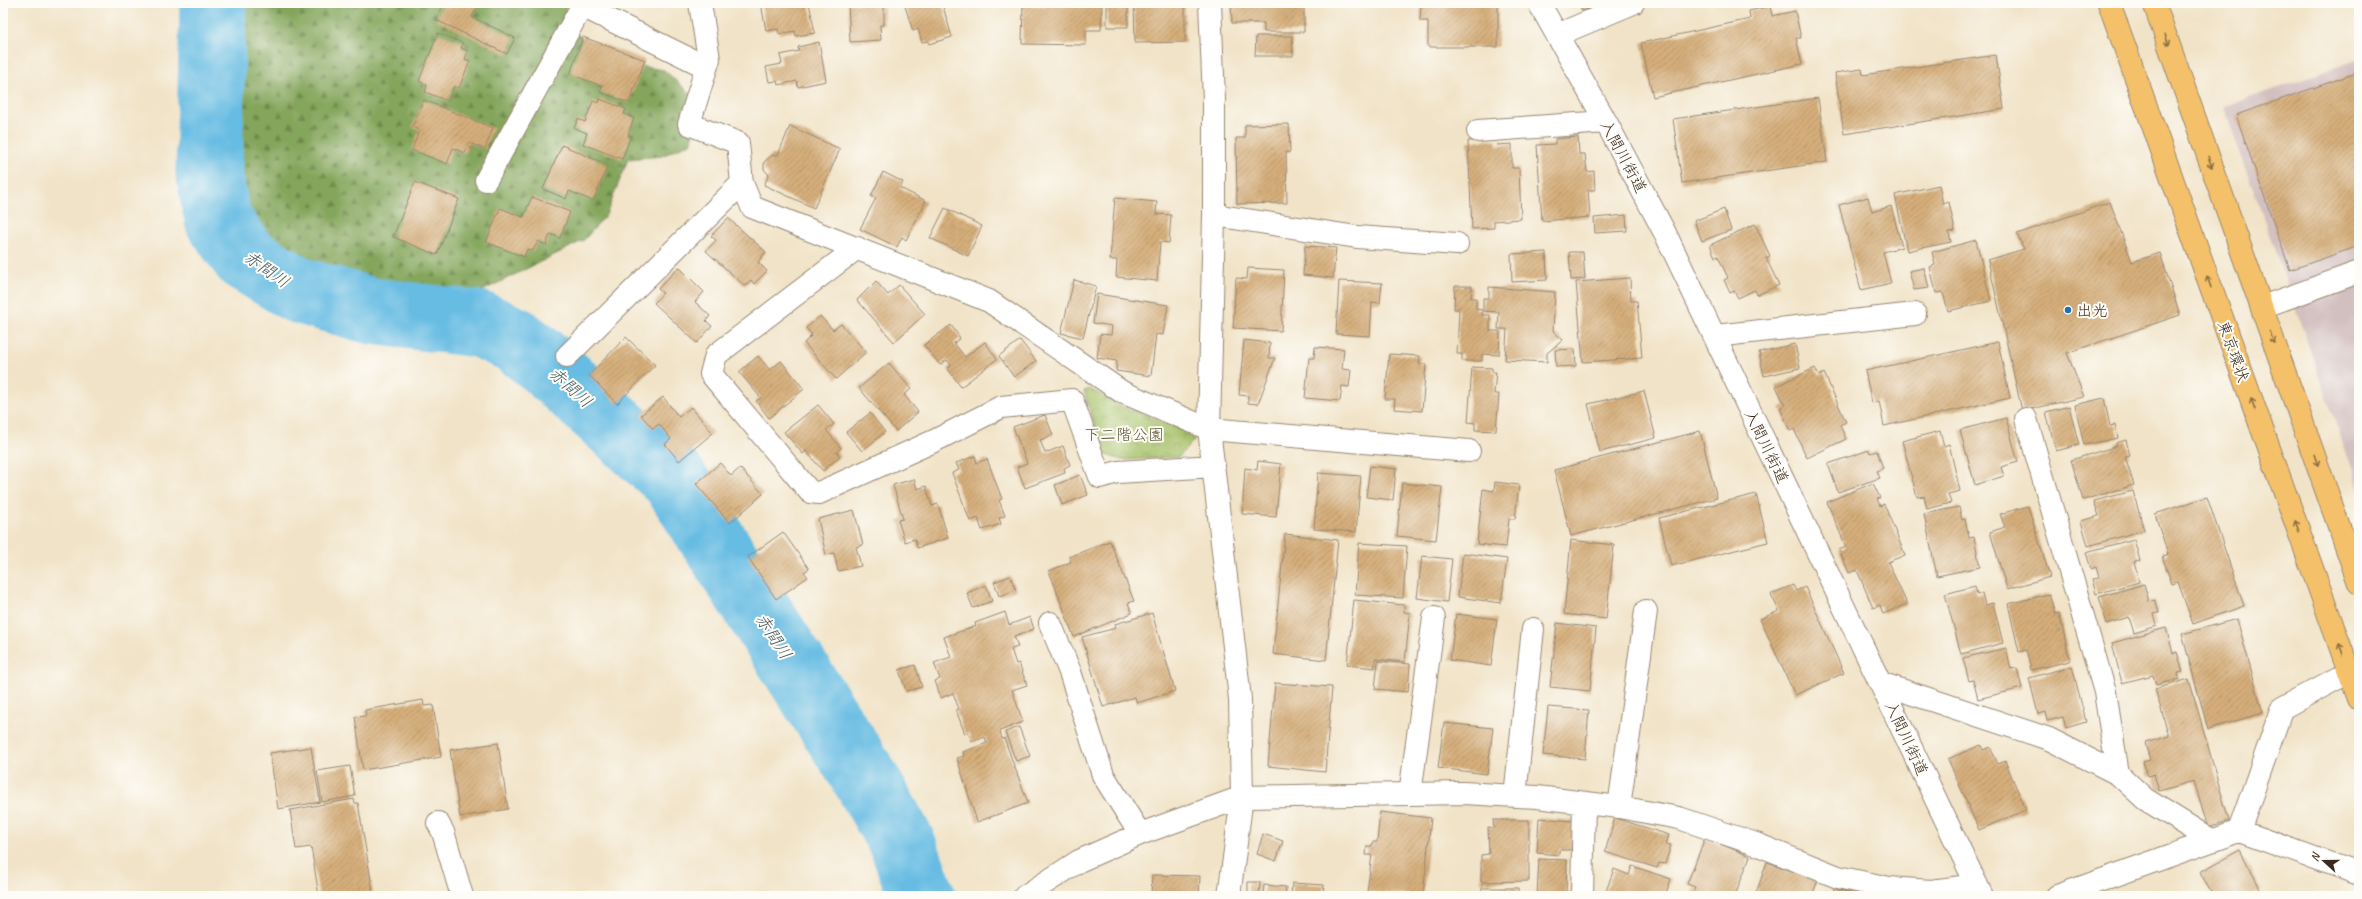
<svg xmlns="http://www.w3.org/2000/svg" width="2362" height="899" font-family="Caveat,'Klee One',sans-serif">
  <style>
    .industrial { fill: #d2bfbf }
    .forest { fill: url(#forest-firs); stroke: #60683c }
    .park { fill: url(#park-crowns); stroke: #707542 }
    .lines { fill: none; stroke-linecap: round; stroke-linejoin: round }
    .river { stroke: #66bce3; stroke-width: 67 }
    .building { fill: url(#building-hatch) }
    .minor-casing { stroke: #968672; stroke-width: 24 }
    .highway-casing { stroke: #968672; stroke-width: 24 }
    .minor { stroke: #fff; stroke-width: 22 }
    .highway { stroke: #f4c16b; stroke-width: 22 }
    .oneway { stroke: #8e6e41 }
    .poi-dot { fill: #1f6fb2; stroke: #fdfcf7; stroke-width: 1.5 }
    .labels { text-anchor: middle; stroke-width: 4; stroke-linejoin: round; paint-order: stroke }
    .street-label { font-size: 16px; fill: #3b2a1e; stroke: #fdfcf7 }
    .poi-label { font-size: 16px; fill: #3b2a1e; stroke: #fdfcf7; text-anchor: start }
    .park-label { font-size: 16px; fill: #5b5734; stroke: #fdfcf7 }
    .water-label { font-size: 17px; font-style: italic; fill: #4a5d63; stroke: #fdfcf7 }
  </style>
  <defs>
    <pattern id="forest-firs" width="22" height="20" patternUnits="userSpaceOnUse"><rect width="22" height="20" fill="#84a65b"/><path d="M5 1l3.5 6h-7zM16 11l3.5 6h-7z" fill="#6d874b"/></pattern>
    <pattern id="park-crowns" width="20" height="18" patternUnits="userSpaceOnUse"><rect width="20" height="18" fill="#a5c066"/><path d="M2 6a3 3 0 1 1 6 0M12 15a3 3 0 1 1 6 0" fill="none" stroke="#889c53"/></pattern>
    <pattern id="building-hatch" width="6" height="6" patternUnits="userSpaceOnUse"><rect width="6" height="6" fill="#d6af7c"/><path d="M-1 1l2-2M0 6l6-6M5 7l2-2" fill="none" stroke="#af8f65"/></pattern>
  </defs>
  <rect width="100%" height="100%" fill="#fdfcf7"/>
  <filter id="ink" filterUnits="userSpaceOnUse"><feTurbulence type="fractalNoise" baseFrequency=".025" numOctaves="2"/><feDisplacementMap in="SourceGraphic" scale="8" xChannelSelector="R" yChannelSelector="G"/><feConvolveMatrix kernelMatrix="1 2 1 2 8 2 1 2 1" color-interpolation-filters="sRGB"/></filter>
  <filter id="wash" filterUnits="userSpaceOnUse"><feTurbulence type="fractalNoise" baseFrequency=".012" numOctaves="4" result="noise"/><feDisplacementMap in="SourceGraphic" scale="16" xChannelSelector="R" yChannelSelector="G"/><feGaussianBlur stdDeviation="0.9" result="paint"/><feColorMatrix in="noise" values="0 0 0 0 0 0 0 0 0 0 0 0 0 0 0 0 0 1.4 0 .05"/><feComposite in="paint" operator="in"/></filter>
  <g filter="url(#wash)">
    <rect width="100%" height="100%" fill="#f1e3c7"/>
    <path class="industrial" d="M 2359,59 L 2359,488 L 2224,107 Z"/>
    <path class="forest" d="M 223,3 L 565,3 L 569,29 L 619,63 L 664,70 L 694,97 L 692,142 L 662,156 L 628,159 L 606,215 L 584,240 L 446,309 L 382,306 L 349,295 L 306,284 L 267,265 L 236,232 L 218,182 L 224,145 L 221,78 Z"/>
    <path class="park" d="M 1090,389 L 1119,405 L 1198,435 L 1179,457 L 1122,460 L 1103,454 L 1084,391 Z"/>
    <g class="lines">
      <path class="river" d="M 213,3 L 209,173 L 218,220 L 245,258 L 298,290 L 372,311 L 479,324 L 515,340 L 541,360 L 674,479 L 864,776 L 902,843 L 922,896"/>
    </g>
    <g id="blocks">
      <path class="building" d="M 444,3 L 479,3 L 472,17 L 515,38 L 507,54 L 436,20 Z
        M 761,3 L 809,3 L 815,33 L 796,36 L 795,31 L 779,34 L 778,29 L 766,31 Z
        M 848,3 L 884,5 L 884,25 L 880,25 L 881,40 L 850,42 Z
        M 904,3 L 942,3 L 952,37 L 929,44 L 928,41 L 922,42 L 918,29 L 913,31 Z
        M 1048,3 L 1102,3 L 1101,30 L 1086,30 L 1086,45 L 1022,44 L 1023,5 L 1048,6 Z
        M 1107,3 L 1128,3 L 1128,27 L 1107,27 Z
        M 1134,3 L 1185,3 L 1185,42 L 1135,43 Z
        M 1231,3 L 1304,3 L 1304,32 L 1264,32 L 1264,23 L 1232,23 Z
        M 1421,3 L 1498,3 L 1498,47 L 1428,47 L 1428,21 L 1420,21 Z
        M 1579,3 L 1604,3 L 1582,11 Z
        M 1770,6 L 1772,16 L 1795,11 L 1801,38 L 1796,38 L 1802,64 L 1653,97 L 1641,43 L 1750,19 L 1749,11 Z
        M 438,33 L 463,43 L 461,48 L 468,51 L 465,59 L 470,61 L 459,88 L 454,86 L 448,101 L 425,92 L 427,85 L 419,81 Z
        M 1256,36 L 1292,36 L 1293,56 L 1255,56 Z
        M 583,37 L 645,60 L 629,103 L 600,92 L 602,86 L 570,74 Z
        M 819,42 L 826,81 L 798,87 L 797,81 L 778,85 L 777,81 L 769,82 L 766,67 L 782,64 L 780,55 L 799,51 L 798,47 Z
        M 1996,55 L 2004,109 L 1844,134 L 1835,73 L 1862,69 L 1863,75 Z
        M 2359,72 L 2359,246 L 2290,270 L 2236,115 Z
        M 1818,98 L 1827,162 L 1682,183 L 1673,119 Z
        M 600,99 L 626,109 L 624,114 L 634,118 L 628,135 L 631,136 L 622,159 L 583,144 L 587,133 L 574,128 L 578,119 L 585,122 L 593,101 L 599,103 Z
        M 424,100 L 493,128 L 485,149 L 469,143 L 465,153 L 453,148 L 447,164 L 412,150 L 419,130 L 412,127 Z
        M 1289,124 L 1290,152 L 1286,152 L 1287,203 L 1237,204 L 1236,138 L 1245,138 L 1245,125 Z
        M 790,126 L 840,149 L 814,208 L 764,185 L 769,175 L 764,169 L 764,162 L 772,155 L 778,155 Z
        M 1578,137 L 1579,154 L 1585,154 L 1587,172 L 1594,171 L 1595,190 L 1588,190 L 1590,217 L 1542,221 L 1537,145 L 1555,144 L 1555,139 Z
        M 1496,140 L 1497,145 L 1512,144 L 1512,168 L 1519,168 L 1521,219 L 1494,221 L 1494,228 L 1472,229 L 1468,141 Z
        M 562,145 L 608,165 L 593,201 L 569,191 L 566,199 L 543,189 Z
        M 883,172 L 903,182 L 900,188 L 926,201 L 906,240 L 902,237 L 897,247 L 860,229 L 876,198 L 871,196 Z
        M 415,182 L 459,199 L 437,255 L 393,237 Z
        M 1939,185 L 1943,204 L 1949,202 L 1955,231 L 1949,232 L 1951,242 L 1907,251 L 1895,195 Z
        M 532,197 L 570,212 L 560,238 L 550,234 L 546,245 L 538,241 L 533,251 L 527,249 L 524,257 L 486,242 L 500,208 L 523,217 Z
        M 1868,197 L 1872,212 L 1891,206 L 1902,247 L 1883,252 L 1891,283 L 1861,290 L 1839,205 Z
        M 1115,198 L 1157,202 L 1156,214 L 1171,215 L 1169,243 L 1160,242 L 1157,281 L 1116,277 L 1117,260 L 1110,260 Z
        M 2110,202 L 2132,262 L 2160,253 L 2180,315 L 2067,353 L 2084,397 L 2022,411 L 1988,260 L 2024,249 L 2017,234 Z
        M 945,208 L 982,226 L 968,256 L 930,238 Z
        M 1724,209 L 1731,230 L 1702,241 L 1694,221 Z
        M 1626,215 L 1627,231 L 1595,233 L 1594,218 Z
        M 728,218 L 766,252 L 758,262 L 767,271 L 754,284 L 751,280 L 745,286 L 706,251 L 716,240 L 711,236 Z
        M 1755,224 L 1770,256 L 1766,258 L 1779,285 L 1757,295 L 1755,290 L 1738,298 L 1734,291 L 1730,293 L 1724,280 L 1728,278 L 1718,256 L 1715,257 L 1710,245 Z
        M 1976,240 L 1991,301 L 1948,311 L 1943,292 L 1936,293 L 1930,267 L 1935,265 L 1932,252 Z
        M 1305,246 L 1336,248 L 1333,278 L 1303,275 Z
        M 1546,252 L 1547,280 L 1512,282 L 1511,254 Z
        M 1569,252 L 1583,252 L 1585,279 L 1571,280 Z
        M 679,267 L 704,292 L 695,302 L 710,316 L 706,321 L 712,326 L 697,343 L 654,303 L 663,293 L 658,289 Z
        M 1248,268 L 1284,270 L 1281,331 L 1233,328 L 1236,278 L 1247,279 Z
        M 1924,268 L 1929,288 L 1914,290 L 1909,271 Z
        M 1630,278 L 1631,301 L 1637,301 L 1642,358 L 1583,362 L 1576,282 Z
        M 1074,280 L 1096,286 L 1083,338 L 1061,333 Z
        M 876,281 L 888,295 L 899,285 L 925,314 L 894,342 L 857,300 Z
        M 1339,281 L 1382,283 L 1380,303 L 1372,302 L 1370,336 L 1336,334 Z
        M 1455,286 L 1472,286 L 1471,298 L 1476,298 L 1476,309 L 1482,310 L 1482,315 L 1490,315 L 1490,331 L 1500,331 L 1499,355 L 1482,354 L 1482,361 L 1462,361 L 1462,354 L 1457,354 L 1459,309 L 1454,309 Z
        M 1489,287 L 1555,292 L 1553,331 L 1563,340 L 1547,353 L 1547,362 L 1505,360 L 1507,329 L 1498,329 L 1499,312 L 1483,311 L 1483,298 L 1489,298 Z
        M 1097,294 L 1168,305 L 1163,335 L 1156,334 L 1151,376 L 1116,371 L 1117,361 L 1097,358 L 1100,334 L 1111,335 L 1112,326 L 1093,323 Z
        M 820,316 L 833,330 L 841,324 L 866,352 L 836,379 L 804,343 L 812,335 L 806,328 Z
        M 951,325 L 960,338 L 954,343 L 965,357 L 985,342 L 997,359 L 961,387 L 948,369 L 951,365 L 947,360 L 940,365 L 924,345 Z
        M 626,337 L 655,365 L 617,404 L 589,375 Z
        M 1020,340 L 1036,361 L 1014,377 L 999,356 Z
        M 1244,340 L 1270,343 L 1269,358 L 1275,358 L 1258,404 L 1248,403 L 1248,396 L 1239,395 Z
        M 1998,342 L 2010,398 L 1884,426 L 1879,401 L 1872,403 L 1865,371 Z
        M 1795,344 L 1800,368 L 1764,376 L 1759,352 Z
        M 1315,347 L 1344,349 L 1342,369 L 1351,370 L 1349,387 L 1342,386 L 1340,401 L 1305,398 L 1309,358 L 1314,358 Z
        M 1575,349 L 1576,366 L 1556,367 L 1555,350 Z
        M 1389,354 L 1420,356 L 1419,364 L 1426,364 L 1422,411 L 1394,409 L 1395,399 L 1385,399 Z
        M 758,356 L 770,370 L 781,361 L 804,389 L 769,418 L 756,401 L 761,398 L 739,372 Z
        M 889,363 L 911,389 L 904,395 L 918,412 L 896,431 L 859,388 Z
        M 1472,367 L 1492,368 L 1492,372 L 1496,372 L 1494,394 L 1499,394 L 1496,431 L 1475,430 L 1475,423 L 1468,422 Z
        M 1815,368 L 1819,376 L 1824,373 L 1846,422 L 1840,425 L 1846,439 L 1807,458 L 1794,429 L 1790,431 L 1780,408 L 1785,405 L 1776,386 Z
        M 1644,391 L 1656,438 L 1600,452 L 1588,404 Z
        M 663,397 L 679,417 L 691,407 L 713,433 L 679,461 L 665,444 L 671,439 L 659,424 L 653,429 L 641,415 Z
        M 2104,398 L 2110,426 L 2115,425 L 2118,438 L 2084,445 L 2075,405 Z
        M 818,405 L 834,424 L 826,430 L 841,448 L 837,452 L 840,456 L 823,471 L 806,451 L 803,454 L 784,432 Z
        M 2069,406 L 2079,445 L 2056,451 L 2046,412 Z
        M 870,413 L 885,432 L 862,451 L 846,432 Z
        M 1045,415 L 1053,435 L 1040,440 L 1045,453 L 1063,446 L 1070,465 L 1064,468 L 1065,473 L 1025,488 L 1017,467 L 1027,463 L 1013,427 Z
        M 2006,418 L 2018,462 L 2001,467 L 2004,476 L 1975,485 L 1960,430 Z
        M 1700,431 L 1717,498 L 1571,536 L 1554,470 Z
        M 1940,431 L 1944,446 L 1949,444 L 1960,491 L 1948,494 L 1951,503 L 1927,509 L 1924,496 L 1917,497 L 1902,441 Z
        M 2126,440 L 2130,456 L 2125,457 L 2134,485 L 2083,500 L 2071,460 L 2117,446 L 2116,443 Z
        M 1869,450 L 1870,453 L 1877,451 L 1883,468 L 1877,471 L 1880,478 L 1838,492 L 1828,464 Z
        M 975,456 L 977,463 L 987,459 L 1002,499 L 999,500 L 1005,516 L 999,518 L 1001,524 L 982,530 L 978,518 L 970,521 L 952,473 L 959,470 L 956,463 Z
        M 1258,461 L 1281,464 L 1276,517 L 1242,514 L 1245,468 L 1257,470 Z
        M 720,463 L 731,476 L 740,468 L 763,494 L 730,523 L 696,484 Z
        M 1370,466 L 1396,469 L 1393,500 L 1366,497 Z
        M 1318,473 L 1361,476 L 1356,532 L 1314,529 Z
        M 1080,475 L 1088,495 L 1062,505 L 1055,485 Z
        M 914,479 L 917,489 L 926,486 L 932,506 L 938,504 L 948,538 L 917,548 L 915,539 L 905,542 L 898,520 L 903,519 L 893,485 Z
        M 1495,482 L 1519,485 L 1515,519 L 1509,519 L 1506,547 L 1477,544 L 1483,489 L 1494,491 Z
        M 1402,483 L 1442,487 L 1436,540 L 1397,536 Z
        M 1873,483 L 1880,498 L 1877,499 L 1880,506 L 1884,504 L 1905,555 L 1888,562 L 1907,604 L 1883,614 L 1880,605 L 1873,608 L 1857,570 L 1849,573 L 1839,550 L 1846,547 L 1827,502 Z
        M 2133,491 L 2144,530 L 2088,546 L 2081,521 L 2099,516 L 2094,501 Z
        M 1756,494 L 1768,542 L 1671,566 L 1659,518 Z
        M 2207,497 L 2244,606 L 2193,624 L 2178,582 L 2172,584 L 2162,556 L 2168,554 L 2155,514 Z
        M 2028,506 L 2050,577 L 2007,589 L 1990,532 L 2005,527 L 2000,514 Z
        M 1959,507 L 1962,520 L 1965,519 L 1969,538 L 1974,537 L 1980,567 L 1937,576 L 1924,514 Z
        M 854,510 L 863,545 L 856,547 L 861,566 L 838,571 L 834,553 L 826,555 L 818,519 Z
        M 783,532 L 809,569 L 804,572 L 808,577 L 776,599 L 748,557 Z
        M 1285,534 L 1338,540 L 1326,660 L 1273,654 Z
        M 2134,539 L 2140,561 L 2134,562 L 2139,582 L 2096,594 L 2092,579 L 2099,578 L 2096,567 L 2091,569 L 2086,552 Z
        M 1571,540 L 1614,545 L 1606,619 L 1564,614 Z
        M 1110,541 L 1134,601 L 1128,603 L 1132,613 L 1074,637 L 1049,571 L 1071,562 L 1069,557 Z
        M 1359,543 L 1407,546 L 1403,598 L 1355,595 Z
        M 1463,553 L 1507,559 L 1501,603 L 1458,597 Z
        M 1422,556 L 1452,559 L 1447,602 L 1417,598 Z
        M 1010,576 L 1016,590 L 999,596 L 994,582 Z
        M 2144,584 L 2149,602 L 2155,600 L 2159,613 L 2154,614 L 2157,626 L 2134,633 L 2129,617 L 2107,624 L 2099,597 Z
        M 986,585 L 992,601 L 973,608 L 967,593 Z
        M 1793,585 L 1796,591 L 1805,587 L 1844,673 L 1795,695 L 1760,619 L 1779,611 L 1771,594 Z
        M 1975,586 L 1977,595 L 1982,593 L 1985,605 L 1993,603 L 2003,643 L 1961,654 L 1945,594 Z
        M 2049,594 L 2055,614 L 2059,613 L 2070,661 L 2031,670 L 2026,650 L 2019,652 L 2008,604 Z
        M 1354,600 L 1404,605 L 1404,612 L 1410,613 L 1405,662 L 1375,659 L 1375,668 L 1347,665 Z
        M 1005,612 L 1009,625 L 1030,617 L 1034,629 L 1014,636 L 1018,647 L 1011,649 L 1016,664 L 1019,663 L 1027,685 L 1012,690 L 1023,722 L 1000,731 L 1002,739 L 1004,738 L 1028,803 L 977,822 L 957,758 L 964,756 L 963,752 L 987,743 L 985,737 L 972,742 L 969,733 L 965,734 L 956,710 L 959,709 L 953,693 L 941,698 L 935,681 L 940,679 L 934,663 L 951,657 L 944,637 L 976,626 L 975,623 Z
        M 1152,613 L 1175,691 L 1137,703 L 1135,697 L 1103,707 L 1082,637 L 1116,628 L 1115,624 Z
        M 1456,614 L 1497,619 L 1491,666 L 1450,660 Z
        M 2237,619 L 2263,713 L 2208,729 L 2182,634 Z
        M 1557,623 L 1596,628 L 1590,691 L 1550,687 Z
        M 2166,628 L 2173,653 L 2177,652 L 2183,672 L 2178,673 L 2179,679 L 2156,685 L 2153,675 L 2122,683 L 2112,643 Z
        M 2006,648 L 2011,669 L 2017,668 L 2022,688 L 1978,699 L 1973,680 L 1969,681 L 1963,658 Z
        M 1378,661 L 1410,664 L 1408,692 L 1375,689 Z
        M 915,665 L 922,687 L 906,691 L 899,670 Z
        M 2072,666 L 2086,722 L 2066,728 L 2063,717 L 2047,721 L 2045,712 L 2038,714 L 2029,678 Z
        M 2189,679 L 2229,821 L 2208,827 L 2194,781 L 2159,791 L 2154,774 L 2148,776 L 2143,762 L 2150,760 L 2145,743 L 2169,736 L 2155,689 Z
        M 1275,683 L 1332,687 L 1325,772 L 1268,766 Z
        M 423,700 L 424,706 L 433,705 L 441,757 L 363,770 L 355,717 L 366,716 L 365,710 Z
        M 1548,707 L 1589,710 L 1585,759 L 1543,755 Z
        M 1444,723 L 1493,728 L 1487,774 L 1438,768 Z
        M 1019,727 L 1030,756 L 1016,761 L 1005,732 Z
        M 498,743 L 508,809 L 460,817 L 450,750 Z
        M 1981,745 L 1983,750 L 1990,747 L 1998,764 L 2005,761 L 2026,810 L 1979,830 L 1948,759 Z
        M 311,747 L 320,802 L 278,809 L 270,753 Z
        M 350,766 L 355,796 L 322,802 L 317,771 Z
        M 354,799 L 355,803 L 358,803 L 373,892 L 350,896 L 319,896 L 311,847 L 296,849 L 290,810 Z
        M 1380,812 L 1431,818 L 1423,896 L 1367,892 L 1372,855 L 1366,855 L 1367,846 L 1372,846 L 1373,842 L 1377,842 Z
        M 1539,818 L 1573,821 L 1572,850 L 1559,850 L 1559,855 L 1537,853 Z
        M 1615,818 L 1669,835 L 1666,844 L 1671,845 L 1665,864 L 1659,863 L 1657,868 L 1605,852 Z
        M 1493,820 L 1529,820 L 1529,881 L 1481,882 L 1481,855 L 1489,854 L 1488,827 L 1494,828 Z
        M 1263,834 L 1283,841 L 1276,861 L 1257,854 Z
        M 1705,838 L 1750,856 L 1735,896 L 1691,896 L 1695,887 L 1687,884 Z
        M 2240,850 L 2261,890 L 2250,896 L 2213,896 L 2200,872 Z
        M 1539,859 L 1567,860 L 1566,893 L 1572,893 L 1571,896 L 1537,896 Z
        M 1767,862 L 1818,880 L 1812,896 L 1755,896 Z
        M 1632,866 L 1671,879 L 1665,896 L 1605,894 L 1614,869 L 1629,875 Z
        M 1152,875 L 1200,876 L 1199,896 L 1151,896 Z
        M 1248,882 L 1260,882 L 1259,896 L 1248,896 Z
        M 1292,883 L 1324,885 L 1323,896 L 1291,896 Z
        M 1264,885 L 1286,887 L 1285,896 L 1263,896 Z
        M 1482,888 L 1518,888 L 1518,896 L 1482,896 Z
        M 1834,888 L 1859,896 L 1832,896 Z"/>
    </g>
  </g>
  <g filter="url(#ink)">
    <use href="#blocks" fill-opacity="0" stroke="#968672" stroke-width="1"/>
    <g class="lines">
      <g class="minor-casing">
        <path id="minor" d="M 581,3 L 582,6 L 706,67
          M 700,3 L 709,59 L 689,124 L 738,143 L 742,183 L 752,207 L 989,301 L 1122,392 L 1209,429 L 1469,451
          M 1210,3 L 1214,100 L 1214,215 L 1209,429 L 1240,699 L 1242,797 L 1229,896
          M 1539,3 L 1606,122 L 1665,233 L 1982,896
          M 1557,35 L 1633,3
          M 1478,131 L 1606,122
          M 486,180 L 582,6
          M 1214,215 L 1357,237 L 1457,244
          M 857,248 L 716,355 L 711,374 L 810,492 L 819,493 L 934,441 L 1001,407 L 1072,400 L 1100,477 L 1118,472 L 1214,466
          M 2262,307 L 2359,272
          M 1715,336 L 1915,314
          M 567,356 L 742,183
          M 2026,419 L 2105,692 L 2118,774
          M 1050,623 L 1070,672 L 1103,775 L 1140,834
          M 1880,683 L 2049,739 L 2118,774 L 2145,799 L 2211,840
          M 1410,794 L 1434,618
          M 1515,796 L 1533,629
          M 1619,807 L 1646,611
          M 438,823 L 443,832 L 462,896
          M 2239,831 L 2359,874
          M 1025,896 L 1079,861 L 1140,834 L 1242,797 L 1410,794 L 1463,793 L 1537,797 L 1619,807 L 1679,818 L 1756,844 L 1838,877 L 1889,888 L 1931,891 L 1977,885
          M 1582,896 L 1584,803
          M 2057,896 L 2239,831 L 2282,708 L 2349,672"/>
      </g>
      <g class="highway-casing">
        <path id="highway" d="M 2109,3 L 2359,699
          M 2154,3 L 2359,583"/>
      </g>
      <use href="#minor" class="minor"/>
      <use href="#highway" class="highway"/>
    </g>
    <defs><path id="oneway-shaft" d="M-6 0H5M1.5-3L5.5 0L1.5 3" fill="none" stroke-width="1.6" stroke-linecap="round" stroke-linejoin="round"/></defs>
    <g class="oneway">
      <use href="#oneway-shaft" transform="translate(2167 40) rotate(71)"/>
      <use href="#oneway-shaft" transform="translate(2210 162) rotate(71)"/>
      <use href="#oneway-shaft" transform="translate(2209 282) rotate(-110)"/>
      <use href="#oneway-shaft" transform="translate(2272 338) rotate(71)"/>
      <use href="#oneway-shaft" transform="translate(2253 404) rotate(-110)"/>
      <use href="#oneway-shaft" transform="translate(2316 460) rotate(71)"/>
      <use href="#oneway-shaft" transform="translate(2297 526) rotate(-110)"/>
      <use href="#oneway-shaft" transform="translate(2341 649) rotate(-110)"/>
    </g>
  </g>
  <circle class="poi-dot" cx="2068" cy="310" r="4"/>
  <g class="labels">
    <g class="street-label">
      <text transform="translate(1624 156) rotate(62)" y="6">入間川街道</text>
      <text transform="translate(2234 351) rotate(70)" y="6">東京環状</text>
      <text transform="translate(1767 446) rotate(64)" y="6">入間川街道</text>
      <text transform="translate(1907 738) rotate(65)" y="6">入間川街道</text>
    </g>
    <g class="poi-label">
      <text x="2076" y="316">出光</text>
    </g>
    <g class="park-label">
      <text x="1124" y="440">下二階公園</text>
    </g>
    <g class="water-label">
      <text transform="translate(267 269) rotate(35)" y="6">赤間川</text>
      <text transform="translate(571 387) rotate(42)" y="6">赤間川</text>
      <text transform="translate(774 636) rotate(57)" y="6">赤間川</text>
    </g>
  </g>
  <rect width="2362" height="899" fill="none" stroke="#fdfcf7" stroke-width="16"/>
  <g transform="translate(2324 861) rotate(291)" stroke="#fdfcf7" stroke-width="3" paint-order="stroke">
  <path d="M0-3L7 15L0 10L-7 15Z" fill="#3b2a1e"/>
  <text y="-6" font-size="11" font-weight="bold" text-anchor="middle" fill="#3b2a1e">N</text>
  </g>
</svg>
